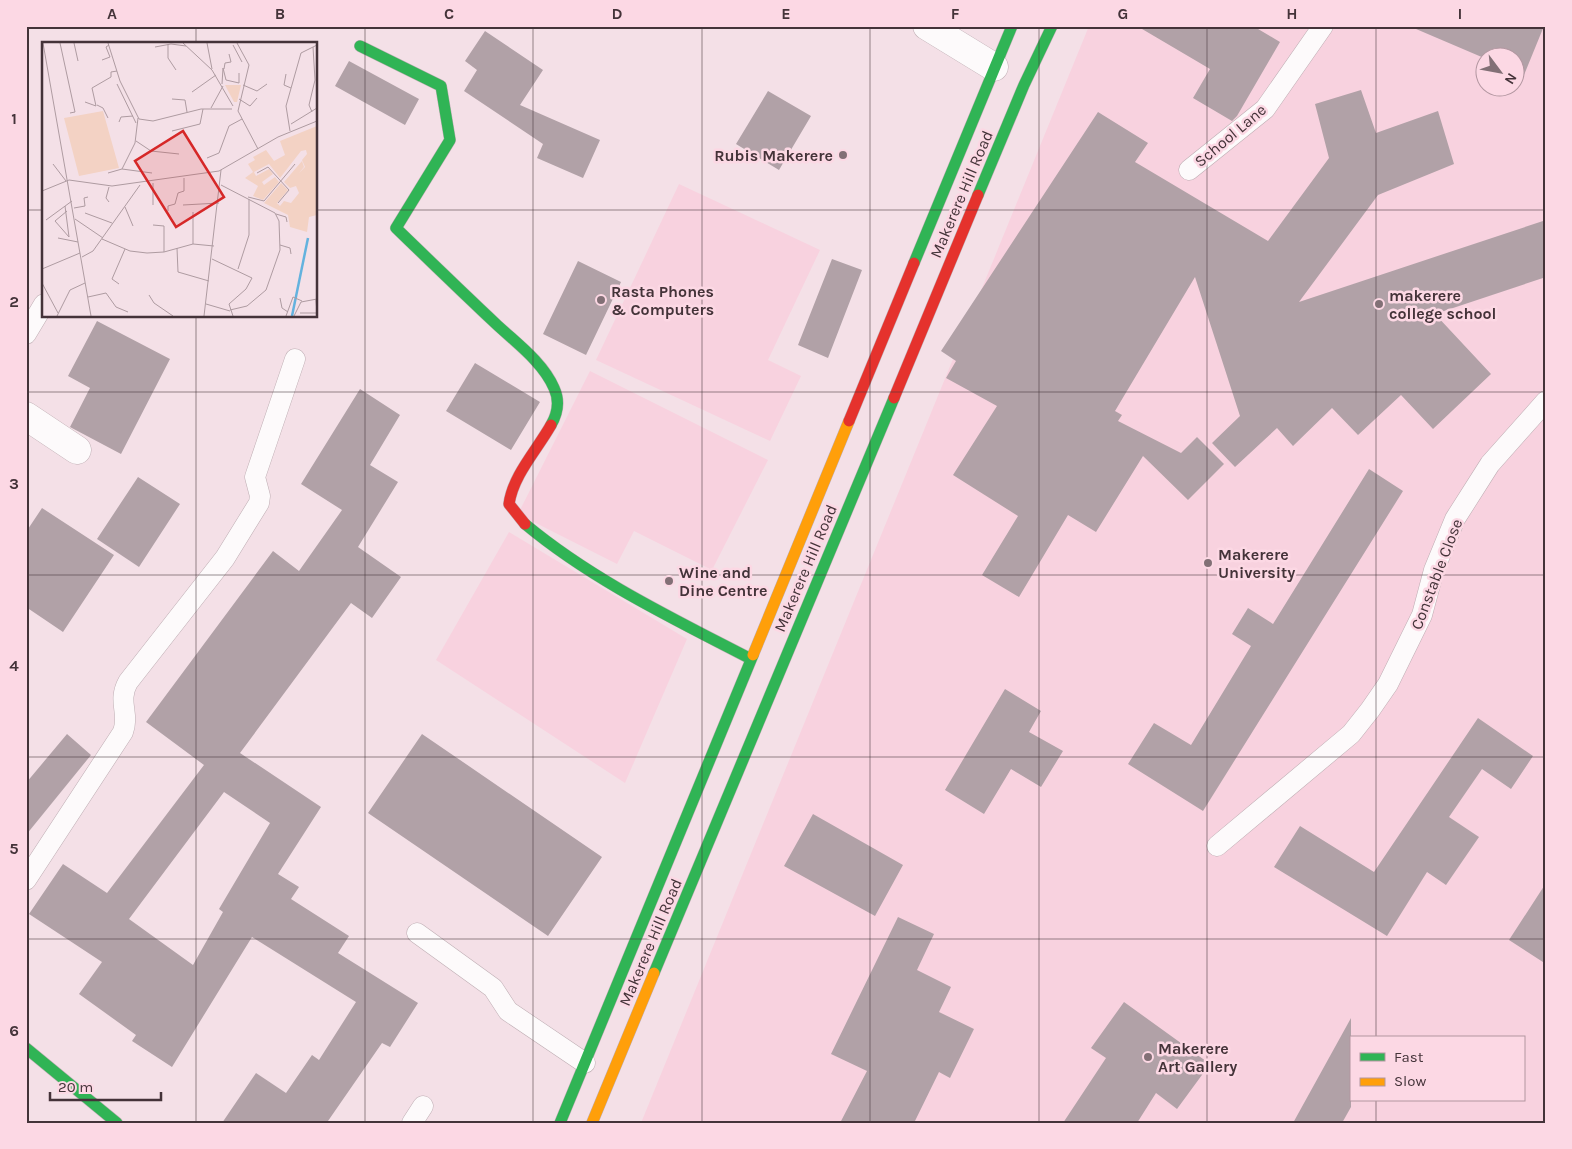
<svg xmlns="http://www.w3.org/2000/svg" width="1572" height="1149" font-family="Karla,sans-serif">
  <style>
    .built { fill: #f8d2df; fill-rule: evenodd }
    .building { fill: #b1a1a7; fill-rule: evenodd }
    .lines { fill: none; stroke-linecap: round; stroke-linejoin: round }
    .lane-casing { stroke: #beadb3; stroke-width: 21 }
    .street-casing { stroke: #beadb3; stroke-width: 29 }
    .fast-casing { stroke: #beadb3; stroke-width: 12 }
    .slow-casing { stroke: #beadb3; stroke-width: 12 }
    .jam-casing { stroke: #beadb3; stroke-width: 12 }
    .lane { stroke: #fdfafb; stroke-width: 20 }
    .street { stroke: #fdfafb; stroke-width: 28 }
    .fast { stroke: #30b455; stroke-width: 11 }
    .slow { stroke: #ff9f0a; stroke-width: 11 }
    .jam { stroke: #e5322d; stroke-width: 11 }
    .grid { fill: none; stroke: #443339; stroke-width: 1; stroke-opacity: 0.55 }
    .poi-dot { fill: #827076; stroke: #fcd8e4; stroke-width: 2 }
    .labels { text-anchor: middle; stroke-width: 5; stroke-linejoin: round; paint-order: stroke }
    .street-label { font-size: 16px; fill: #443339; stroke: #fcd8e4 }
    .poi-label { font-size: 16px; font-weight: bold; fill: #443339; stroke: #fcd8e4; text-anchor: start }
    .inset-river { fill: none; stroke: #63b2de; stroke-width: 2.5 }
    .inset-road { fill: none; stroke: #ae9ba1; stroke-width: 1 }
    .view { fill: #d62828; fill-opacity: 0.15; stroke: #d62828; stroke-width: 2.5 }
    .inset-edge { fill: none; stroke: #443339; stroke-width: 2.5 }
    .neatline { fill: none; stroke: #443339; stroke-width: 2 }
    .grid-label { font-size: 16px; text-anchor: middle; font-weight: bold; fill: #443339 }
  </style>
  <rect width="100%" height="100%" fill="#f4e0e7"/>
  <path class="built" d="M 1089,26 L 1546,26 L 1546,1123 L 641,1123 ZM 1484,58 L 1514,58 L 1514,88 L 1484,88 ZM 1351,1038 L 1523,1038 L 1523,1100 L 1351,1100 Z
    M 679,184 L 820,250 L 768,360 L 801,376 L 770,441 L 596,360 Z
    M 590,371 L 768,460 L 712,570 L 634,531 L 617,564 L 518,514 Z
    M 509,532 L 687,639 L 625,783 L 436,660 Z"/>
  <path class="building" d="M 1137,26 L 1253,26 L 1280,42 L 1237,116 L 1232,121 L 1193,98 L 1210,69 Z
    M 1409,26 L 1544,26 L 1524,75 L 1514,71 L 1514,58 L 1484,58 Z
    M 485,31 L 543,70 L 520,105 L 600,140 L 583,178 L 537,158 L 543,144 L 464,91 L 477,70 L 465,61 Z
    M 349,61 L 419,99 L 405,125 L 335,86 Z
    M 1361,90 L 1376,133 L 1438,111 L 1454,164 L 1378,195 L 1299,302 L 1546,220 L 1546,277 L 1435,314 L 1491,374 L 1433,429 L 1401,395 L 1358,435 L 1332,408 L 1293,446 L 1277,428 L 1235,467 L 1212,443 L 1240,416 L 1195,277 L 1115,411 L 1122,415 L 1118,421 L 1181,453 L 1197,437 L 1224,464 L 1188,500 L 1143,456 L 1096,532 L 1068,515 L 1019,597 L 982,575 L 1018,516 L 953,475 L 997,406 L 946,378 L 956,361 L 941,351 L 1098,112 L 1148,143 L 1135,162 L 1268,241 L 1329,158 L 1315,104 Z
    M 768,91 L 811,116 L 779,170 L 736,144 Z
    M 832,259 L 862,270 L 828,358 L 798,345 Z
    M 578,261 L 621,282 L 586,355 L 543,334 Z
    M 97,321 L 170,359 L 121,454 L 70,427 L 90,388 L 68,376 Z
    M 475,363 L 540,402 L 511,450 L 446,411 Z
    M 360,389 L 400,415 L 370,465 L 398,482 L 358,547 L 401,577 L 372,618 L 351,603 L 240,753 L 321,807 L 278,874 L 299,887 L 291,899 L 349,936 L 338,953 L 418,1003 L 390,1047 L 382,1043 L 328,1121 L 330,1123 L 222,1123 L 256,1073 L 286,1093 L 312,1055 L 319,1060 L 356,1002 L 252,937 L 172,1067 L 132,1041 L 136,1035 L 79,994 L 102,962 L 29,914 L 63,864 L 107,893 L 204,765 L 146,722 L 273,551 L 299,571 L 342,510 L 301,484 ZM 224,792 L 270,823 L 219,909 L 223,912 L 193,965 L 129,919 Z
    M 1369,469 L 1403,491 L 1203,811 L 1128,764 L 1154,723 L 1191,745 L 1251,646 L 1232,634 L 1248,608 L 1273,624 Z
    M 138,477 L 180,504 L 139,567 L 97,539 Z
    M 42,508 L 114,555 L 63,632 L 26,607 L 26,532 Z
    M 1005,689 L 1041,711 L 1029,732 L 1063,751 L 1041,787 L 1011,769 L 984,814 L 945,790 Z
    M 1478,718 L 1533,756 L 1511,789 L 1482,769 L 1449,817 L 1479,837 L 1446,885 L 1427,872 L 1387,936 L 1274,867 L 1300,826 L 1374,872 Z
    M 67,734 L 91,755 L 26,835 L 26,783 Z
    M 422,734 L 602,857 L 548,936 L 368,813 Z
    M 813,814 L 903,865 L 875,916 L 784,866 Z
    M 1546,883 L 1546,964 L 1509,940 Z
    M 898,917 L 934,934 L 917,970 L 951,987 L 939,1012 L 974,1029 L 950,1078 L 939,1072 L 914,1123 L 840,1123 L 867,1071 L 831,1054 Z
    M 1124,1002 L 1210,1064 L 1177,1109 L 1156,1093 L 1137,1123 L 1063,1123 L 1106,1058 L 1091,1048 Z
    M 1351,1018 L 1351,1107 L 1342,1123 L 1293,1123 Z"/>
  <g class="lines">
    <g class="lane-casing">
      <path id="lane" d="M 1189,170 L 1265,109 L 1323,26
        M 26,334 L 44,304
        M 1217,846 L 1351,734 L 1370,710 L 1388,684 L 1422,615 L 1434,570 L 1455,519 L 1490,464 L 1546,401
        M 26,880 L 123,732 C 130,713 117,702 128,682 L 225,558 L 259,503 L 260,496 L 255,477 L 295,359
        M 417,933 L 493,988 L 508,1011 L 585,1063
        M 412,1123 L 423,1106"/>
    </g>
    <g class="street-casing">
      <path id="street" d="M 927,26 L 994,67
        M 26,416 L 77,450"/>
    </g>
    <g class="fast-casing">
      <path id="fast" d="M 360,46 L 441,86 L 450,140 L 396,228 C 429,260 462,292 495,323 C 515,342 543,362 554,388 C 560,401 558,413 551,425
        M 978,195 L 1024,85 L 1052,26
        M 914,263 L 1012,26
        M 525,524 C 592,580 674,619 751,659
        M 654,973 L 894,398
        M 26,1048 L 117,1123
        M 560,1123 L 753,655"/>
    </g>
    <g class="slow-casing">
      <path id="slow" d="M 753,655 L 849,421
        M 592,1123 L 654,973"/>
    </g>
    <g class="jam-casing">
      <path id="jam" d="M 894,398 L 978,195
        M 849,421 L 914,263
        M 525,524 L 509,504 C 513,475 537,450 551,425"/>
    </g>
    <use href="#lane" class="lane"/>
    <use href="#street" class="street"/>
    <use href="#fast" class="fast"/>
    <use href="#slow" class="slow"/>
    <use href="#jam" class="jam"/>
  </g>
  <path class="grid" d="M 196,26 L 196,44M 365,26 L 365,1123M 533,26 L 533,1123M 702,26 L 702,1123M 870,26 L 870,1123M 1039,26 L 1039,1123M 1207,26 L 1207,1123M 1376,26 L 1376,1038M 26,210 L 44,210M 316,210 L 1546,210M 196,316 L 196,1123M 26,392 L 1546,392M 26,575 L 1546,575M 26,757 L 1546,757M 26,939 L 1546,939M 1376,1100 L 1376,1123"/>
  <g class="poi-dot">
    <circle cx="843" cy="155" r="5"/>
    <circle cx="601" cy="300" r="5"/>
    <circle cx="1379" cy="304" r="5"/>
    <circle cx="1208" cy="563" r="5"/>
    <circle cx="669" cy="581" r="5"/>
    <circle cx="1148" cy="1057" r="5"/>
  </g>
  <g class="labels">
    <g class="street-label">
      <text transform="translate(1230 135) rotate(-40)" y="6">School Lane</text>
      <text transform="translate(961 194) rotate(-67)" y="6">Makerere Hill Road</text>
      <text transform="translate(805 568) rotate(-67)" y="6">Makerere Hill Road</text>
      <text transform="translate(1436 574) rotate(-69)" y="6">Constable Close</text>
      <text transform="translate(650 942) rotate(-67)" y="6">Makerere Hill Road</text>
    </g>
    <g class="poi-label">
      <text x="833" y="161" text-anchor="end">Rubis Makerere</text>
      <text x="611" y="297">Rasta Phones<tspan x="611" dy="18">&amp; Computers</tspan></text>
      <text x="1389" y="301">makerere<tspan x="1389" dy="18">college school</tspan></text>
      <text x="1218" y="560">Makerere<tspan x="1218" dy="18">University</tspan></text>
      <text x="679" y="578">Wine and<tspan x="679" dy="18">Dine Centre</tspan></text>
      <text x="1158" y="1054">Makerere<tspan x="1158" dy="18">Art Gallery</tspan></text>
    </g>
  </g>
  <g transform="translate(42 42)">
    <rect width="275" height="275" fill="#f4e0e7"/>
    <path d="M 183,43 L 199,43 L 195,60 L 192,60 ZM 61,69 L 77,126 L 37,134 L 22,76 ZM 275,84 L 275,173 L 267,175 L 265,190 L 248,185 L 246,173 L 222,161 L 239,141 L 246,148 L 235,161 L 238,164 L 242,159 L 249,161 L 257,151 L 254,144 L 248,146 L 242,140 L 260,119 L 262,125 L 257,131 L 263,125 L 260,118 L 265,112 L 264,108 L 259,109 L 238,136 L 227,122 L 212,130 L 214,134 L 227,127 L 231,132 L 220,140 L 222,143 L 233,135 L 237,140 L 221,158 L 211,154 L 216,144 L 203,136 L 211,130 L 206,122 L 213,118 L 211,115 L 224,108 L 232,119 L 243,113 L 238,99 Z" fill="#f3d2c4"/>
    <path class="inset-river" d="M 250,274 L 266,196"/>
    <path class="inset-road" d="M 1,1 L 49,274M 18,1 L 33,70 L 28,71M 32,1 L 36,19M 66,1 L 78,39 L 97,77 L 111,79 L 159,67 L 190,67M 141,1 L 170,28 L 191,64M 165,1 L 170,27M 195,1 L 207,23 L 196,69 L 216,107M 126,2 L 126,16 L 134,28M 191,3 L 200,20M 113,5 L 129,2 L 144,4M 60,18 L 68,15 L 64,5 L 67,3M 182,27 L 183,21 L 189,20 L 187,12M 244,32 L 242,43 L 249,46M 184,38 L 197,41 L 197,31M 75,42 L 94,81M 180,42 L 181,26 L 184,38M 201,43 L 215,49 L 225,42M 150,50 L 174,33M 130,57 L 143,58 L 145,70M 197,57 L 208,64 L 215,56M 43,60 L 54,64 L 50,46 L 69,35 L 69,30 L 75,29M 55,63 L 61,66 L 66,76M 169,66 L 181,44M 270,70 L 267,63 L 273,38 L 271,5M 77,80 L 79,75 L 91,74M 249,82 L 275,66M 130,89 L 158,82 L 161,67M 248,89 L 244,64 L 259,11 L 275,3M 94,99 L 109,109 L 137,112M 165,116 L 177,111 L 187,84 L 200,77M 11,122 L 24,139M 80,127 L 93,101 L 96,76M 66,131 L 80,127 L 110,131M 215,131 L 226,125 L 247,148 L 236,161M 111,141 L 111,163M 179,143 L 233,171 L 237,179 L 238,208 L 224,248 L 205,264 L 188,268M 0,149 L 27,138 L 70,144 L 177,129 L 236,95 L 275,79M 206,155 L 222,159 L 253,122M 67,160 L 64,156 L 67,145M 141,163 L 177,161M 23,164 L 27,195M 83,165 L 91,184M 32,166 L 43,164 L 42,156 L 46,155M 25,169 L 13,179 L 27,195M 126,169 L 126,164 L 133,162 L 136,151 L 142,149 L 142,136M 151,170 L 151,202M 43,171 L 70,181M 234,172 L 244,175 L 245,180M 33,177 L 61,196M 4,178 L 30,159M 111,183 L 122,184 L 122,210M 16,196 L 36,200M 60,197 L 88,209 L 105,211 L 122,210 L 151,202 L 172,204M 238,203 L 248,206 L 249,212M 135,206 L 136,230 L 167,239M 40,215 L 51,209 L 98,143M 170,217 L 210,236 L 204,247 L 187,262 L 191,274M 0,227 L 38,211M 196,227 L 207,193 L 207,157M 0,241 L 16,271M 77,242 L 70,237 L 83,207M 107,253 L 112,261 L 131,274M 46,255 L 64,251 L 74,265 L 86,270M 238,256 L 240,266 L 246,270M 164,262 L 188,269M 258,271 L 275,271 L 274,258M 15,274 L 28,248 L 43,241M 162,274 L 179,128M 244,274 L 251,255 L 260,259M 252,274 L 259,260 L 275,257"/>
    <path class="view" d="M 141,89 L 182,155 L 134,185 L 93,119 Z"/>
    <rect width="275" height="275" class="inset-edge"/>
  </g>
  <rect width="1572" height="1149" fill="none" stroke="#fcd8e4" stroke-width="55"/>
  <rect x="1350" y="1036" width="175" height="65" fill="#fcd8e4" stroke="#b296a0"/>
  <rect x="1360" y="1053" width="25" height="8" fill="#30b455" stroke="#b296a0"/>
  <text x="1394" y="1062" font-size="15" fill="#443339">Fast</text>
  <rect x="1360" y="1078" width="25" height="8" fill="#ff9f0a" stroke="#b296a0"/>
  <text x="1394" y="1086" font-size="15" fill="#443339">Slow</text>
  <g transform="translate(1500 72) rotate(122)"><circle r="24" fill="#fcd8e4" stroke="#b296a0"/>
  <path d="M0-4L9 19L0 12L-9 19Z" fill="#827076"/>
  <text y="-8" font-size="14" font-weight="bold" text-anchor="middle" fill="#443339">N</text>
  </g>
  <path d="M50 1092v8h111v-8" fill="none" stroke="#443339" stroke-width="2.5"/>
  <text x="58" y="1092" font-size="15" fill="#443339" stroke="#fcd8e4" stroke-width="4" paint-order="stroke">20 m</text>
  <rect x="28" y="28" width="1516" height="1094" class="neatline"/>
  <g class="grid-label">
    <text x="112" y="19">A</text>
    <text x="280" y="19">B</text>
    <text x="449" y="19">C</text>
    <text x="617" y="19">D</text>
    <text x="786" y="19">E</text>
    <text x="955" y="19">F</text>
    <text x="1123" y="19">G</text>
    <text x="1292" y="19">H</text>
    <text x="1460" y="19">I</text>
    <text x="14" y="124">1</text>
    <text x="14" y="307">2</text>
    <text x="14" y="489">3</text>
    <text x="14" y="671">4</text>
    <text x="14" y="854">5</text>
    <text x="14" y="1036">6</text>
  </g>
</svg>
